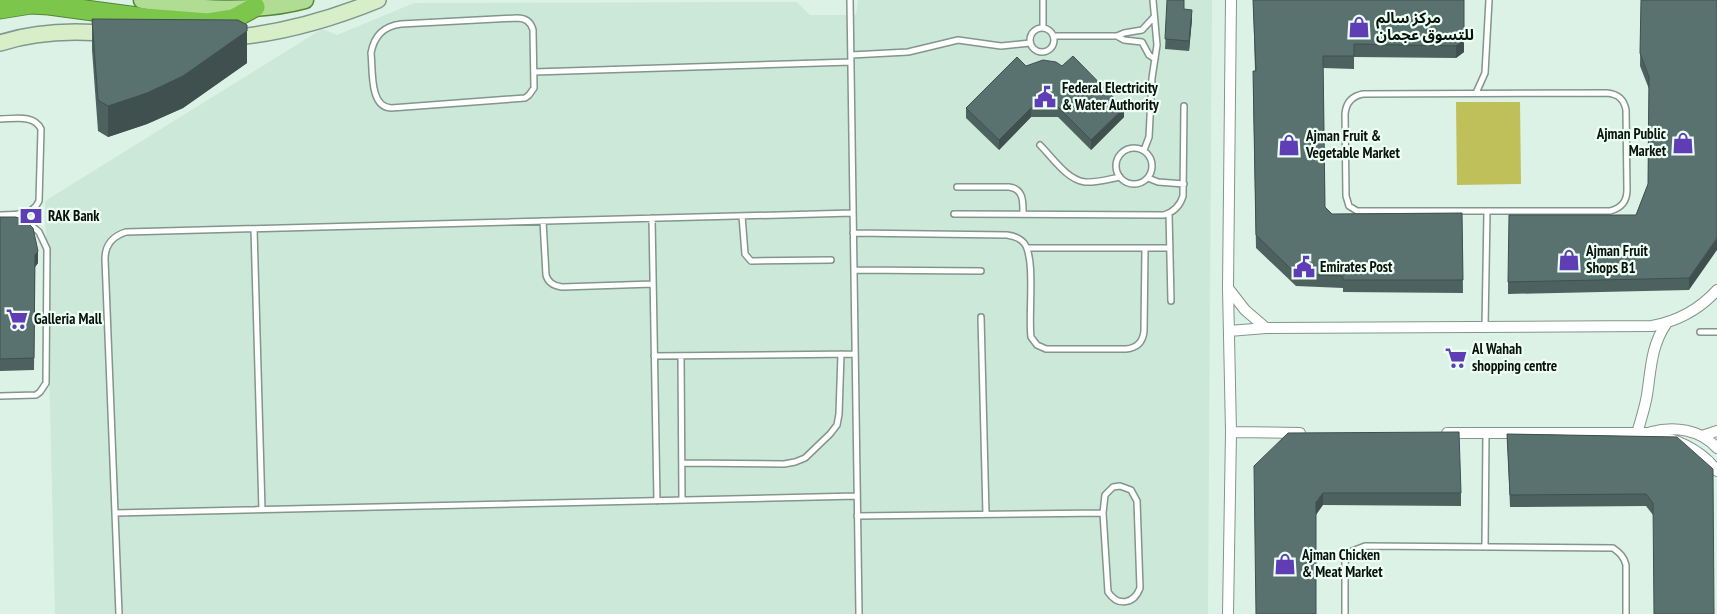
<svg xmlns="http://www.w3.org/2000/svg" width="1717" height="614" font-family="'PT Sans Narrow','Noto Sans Arabic',sans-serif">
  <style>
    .built { fill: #cbe8d8 }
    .green { fill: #bfc05a }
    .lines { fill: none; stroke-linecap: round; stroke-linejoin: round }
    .lane-casing { stroke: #82968b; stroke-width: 8 }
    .street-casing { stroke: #82968b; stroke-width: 12 }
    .secondary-casing { stroke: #82968b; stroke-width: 18 }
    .primary-casing { stroke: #538736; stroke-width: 19 }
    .highway-casing { stroke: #538736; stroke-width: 21 }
    .lane { stroke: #fff; stroke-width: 5 }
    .street { stroke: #fff; stroke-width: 10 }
    .secondary { stroke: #d7eec9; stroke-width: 15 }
    .primary { stroke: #b0dd93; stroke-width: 16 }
    .highway { stroke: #7bc64b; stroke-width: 19 }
    .wall { fill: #4d625f }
    .shaded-wall { fill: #3f504e }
    .building { fill: #5a726f; stroke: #3f504e }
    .labels { text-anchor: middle; stroke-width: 4.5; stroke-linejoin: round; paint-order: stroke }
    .poi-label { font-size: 15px; font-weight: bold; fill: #0a120e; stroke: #edfff5; text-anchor: start }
  </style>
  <rect width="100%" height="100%" fill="#ddf2e6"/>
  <path class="built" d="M 858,0 L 1212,0 L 1208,614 L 55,614 L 45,201 L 322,29 L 337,35 L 414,3 L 797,2 L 810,15 L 856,15 Z"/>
  <path class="green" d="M 1456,102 L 1520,102 L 1521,184 L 1457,185 Z"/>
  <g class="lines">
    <g class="lane-casing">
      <path id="lane" d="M 850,0 L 859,614
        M 1043,0 L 1043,28
        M 517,18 C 526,18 531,22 533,30 L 534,88 L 529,95 L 525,98 L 391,108 C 369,107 373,69 371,53 C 374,36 384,26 401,24 Z
        M1030 40a12 12 0 1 1 24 0a12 12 0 1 1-24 0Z
        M 1054,36 L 1117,36 L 1124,33 L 1142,30 L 1154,17
        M 1117,36 L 1124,40 L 1142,42 L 1149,55 L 1155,59
        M 851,55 L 908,52 L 958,40 L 1001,46 L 1030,43
        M 534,72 L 851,62
        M 1476,93 L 1485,73 L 1489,0
        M 1363,94 L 1607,93 C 1618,94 1624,99 1626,110 L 1627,190 C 1627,202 1621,208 1610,211 L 1357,211 L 1349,206 L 1346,196 L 1345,114 C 1346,103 1352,96 1363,94 Z
        M 0,119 C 14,119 34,114 41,129 L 39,201 C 31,217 16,214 0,215
        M 1040,145 C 1052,157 1067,180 1085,182 C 1096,183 1109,179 1120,177
        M1116 166a18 18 0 1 1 36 0a18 18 0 1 1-36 0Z
        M 1144,150 L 1149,137 L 1152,78 L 1157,45 L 1153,0
        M 1148,178 L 1158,182 L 1184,184
        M 957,187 L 1009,187 C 1024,189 1023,202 1023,214
        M 1169,213 L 1171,301
        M 954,214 L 1164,215 C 1174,212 1180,206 1183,196 L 1184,106
        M 742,216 L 745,254 L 751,261 L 831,260
        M 652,218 L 657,501
        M 543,221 L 546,275 C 548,283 554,286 562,287 L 653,284
        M 254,229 L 262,510
        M 853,233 L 1007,235 C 1014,236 1020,238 1024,243 C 1036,258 1028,315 1031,337 L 1037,345 L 1046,349 L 1126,349 C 1137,348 1143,342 1144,331 L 1145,248
        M 1027,248 L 1170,248
        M 854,270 L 981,271
        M 981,317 L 986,514
        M 1485,327 L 1487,212
        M 1700,332 L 1717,332
        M 654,356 L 855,354
        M 681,356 L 682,500
        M 0,396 L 36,395 L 40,392 L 46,383 L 47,249 L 39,232 L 18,214
        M 682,463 L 784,464 L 795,462 L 805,458 L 830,434 L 837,425 L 839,414 L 841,354
        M 1120,486 L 1131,490 L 1137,501 L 1140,588 C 1134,604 1118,607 1108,592 L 1103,513 L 1105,495 L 1113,487 Z
        M 115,513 L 857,496
        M 857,516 L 1103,513
        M 1485,547 L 1486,433
        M 119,614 L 105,259 C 105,245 113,236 126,232 L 853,213
        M 1345,614 L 1345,562 L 1352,551 L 1365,546 L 1613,548 C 1620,553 1624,557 1626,565 L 1626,614"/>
    </g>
    <g class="street-casing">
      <path id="street" d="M 1228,288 L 1245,310 L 1266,328
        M 1229,331 L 1266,328 L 1652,326 C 1678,321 1699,310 1717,290
        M 1231,432 L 1300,433
        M 1651,432 C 1674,426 1700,429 1717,448
        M 1447,433 L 1647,433 C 1674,438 1700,448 1717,471
        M 1637,433 C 1641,420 1645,407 1647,395 C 1651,369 1651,346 1666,324
        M 1702,436 L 1717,431
        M 1228,614 L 1231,432 L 1228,288 L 1231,0"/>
    </g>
    <g class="secondary-casing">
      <path id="secondary" d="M 227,38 C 280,34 329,20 378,0
        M 0,43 C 37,31 74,30 112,34"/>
    </g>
    <g class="primary-casing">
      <path id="primary" d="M 142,0 C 190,10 257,13 305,0"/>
    </g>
    <g class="highway-casing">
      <path id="highway" d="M 0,9 L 31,4 L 49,5 L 145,18 L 208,23 L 233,19 L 255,7"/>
    </g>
    <use href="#lane" class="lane"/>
    <use href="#street" class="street"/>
    <use href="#secondary" class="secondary"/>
    <use href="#primary" class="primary"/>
    <use href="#highway" class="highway"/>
  </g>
  <path class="wall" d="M 1167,0 L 1184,0 L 1184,9 L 1192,19 L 1189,51 L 1165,49 L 1167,9 Z
    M 1253,0 L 1464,0 L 1464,52 L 1456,58 L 1354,57 L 1354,69 L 1323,68 L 1325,207 L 1332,214 L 1462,213 L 1463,293 L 1343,292 L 1343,288 L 1296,286 L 1256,248 L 1253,84 L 1255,71 Z
    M 1641,0 L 1717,0 L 1689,290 L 1508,294 L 1508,282 L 1636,215 L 1648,184 L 1649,89 L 1640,66 Z
    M 92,19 L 247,63 L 183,108 L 147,124 L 108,137 L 98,131 L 92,50 Z
    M 1026,66 L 1124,117 L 1091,150 L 1058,117 L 1031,117 L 999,150 L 966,118 L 966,108 Z
    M 0,217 L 38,263 L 35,267 L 34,370 L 0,371 Z
    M 1288,433 L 1461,493 L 1461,506 L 1323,505 Z
    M 1507,434 L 1677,437 L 1653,515 L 1646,506 L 1510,507 Z"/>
  <path class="shaded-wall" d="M 1192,10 L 1192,19 L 1189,51 L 1189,41 Z
    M 247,31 L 247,63 L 183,108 L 147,124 L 108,137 L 108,106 Z
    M 1464,40 L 1464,52 L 1456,58 L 1456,46 Z
    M 1031,108 L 1031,117 L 999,150 L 999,140 Z
    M 1124,108 L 1124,117 L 1091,150 L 1091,140 Z
    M 1717,238 L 1717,250 L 1689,290 L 1689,278 Z
    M 38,251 L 38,263 L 35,267 L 34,370 L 35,255 Z
    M 1323,493 L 1323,505 L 1316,515 L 1316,502 Z"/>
  <path class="building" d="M 1167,0 L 1184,0 L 1184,9 L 1192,10 L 1189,41 L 1165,39 Z
    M 1253,0 L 1464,0 L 1464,40 L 1456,46 L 1354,44 L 1354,56 L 1323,56 L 1325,207 L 1332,214 L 1462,213 L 1463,280 L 1343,280 L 1343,276 L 1296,274 L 1256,235 L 1253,71 L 1256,71 Z
    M 1641,0 L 1717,0 L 1717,238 L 1689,278 L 1508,282 L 1509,215 L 1636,215 L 1648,184 L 1649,77 L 1640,53 Z
    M 92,19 L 238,20 L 247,25 L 247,31 L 183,76 L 147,93 L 108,106 L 98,100 Z
    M 1073,56 L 1124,108 L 1091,140 L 1058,107 L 1031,108 L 999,140 L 966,108 L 1017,57 L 1026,66 L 1043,60 L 1056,62 L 1062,66 Z
    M 0,217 L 16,217 L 26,221 L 33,228 L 38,251 L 35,255 L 34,358 L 0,359 Z
    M 1459,432 L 1461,493 L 1323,493 L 1316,502 L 1316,614 L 1256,614 L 1254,466 L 1288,433 Z
    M 1507,434 L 1677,437 L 1713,469 L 1714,614 L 1654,614 L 1653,503 L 1646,494 L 1510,495 Z"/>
  <defs>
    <g id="shop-bare" transform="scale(1.725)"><path d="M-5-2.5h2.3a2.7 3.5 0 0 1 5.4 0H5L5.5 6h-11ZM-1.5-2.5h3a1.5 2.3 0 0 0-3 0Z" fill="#5e3db5" stroke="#edfff5" stroke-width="2.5" paint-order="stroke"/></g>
    <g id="civic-bare" transform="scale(1.725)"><path d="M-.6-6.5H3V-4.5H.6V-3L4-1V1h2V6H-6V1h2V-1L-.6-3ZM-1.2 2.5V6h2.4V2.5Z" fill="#5e3db5" stroke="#edfff5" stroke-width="2.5" paint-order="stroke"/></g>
    <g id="bank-bare" transform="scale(1.725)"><path d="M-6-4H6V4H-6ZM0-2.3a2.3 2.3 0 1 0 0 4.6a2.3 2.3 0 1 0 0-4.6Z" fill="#5e3db5" stroke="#edfff5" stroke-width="2.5" paint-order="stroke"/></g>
    <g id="supermarket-bare" transform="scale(1.725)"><path d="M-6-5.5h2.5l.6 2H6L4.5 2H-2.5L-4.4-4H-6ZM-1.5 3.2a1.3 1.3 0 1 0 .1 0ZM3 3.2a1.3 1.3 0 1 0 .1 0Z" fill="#5e3db5" stroke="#edfff5" stroke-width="2.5" paint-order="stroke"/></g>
  </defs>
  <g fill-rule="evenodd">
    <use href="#shop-bare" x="1359" y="27"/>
    <use href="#civic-bare" x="1045" y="97"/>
    <use href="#shop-bare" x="1683" y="143"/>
    <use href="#shop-bare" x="1289" y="145"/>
    <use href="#bank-bare" x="31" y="216"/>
    <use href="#shop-bare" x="1569" y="260"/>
    <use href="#civic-bare" x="1304" y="267"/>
    <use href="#supermarket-bare" x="17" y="319"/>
    <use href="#supermarket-bare" x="1456" y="358"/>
    <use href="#shop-bare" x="1285" y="564"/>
  </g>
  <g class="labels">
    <g class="poi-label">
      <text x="1376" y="23">مركز سالم<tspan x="1376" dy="17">للتسوق عجمان</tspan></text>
      <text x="1062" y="93">Federal Electricity<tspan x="1062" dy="17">&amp; Water Authority</tspan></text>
      <text x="1666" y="139" text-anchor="end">Ajman Public<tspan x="1666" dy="17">Market</tspan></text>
      <text x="1306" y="141">Ajman Fruit &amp;<tspan x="1306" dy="17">Vegetable Market</tspan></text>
      <text x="48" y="221">RAK Bank</text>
      <text x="1586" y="256">Ajman Fruit<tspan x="1586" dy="17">Shops B1</tspan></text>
      <text x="1320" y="272">Emirates Post</text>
      <text x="34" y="324">Galleria Mall</text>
      <text x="1472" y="354">Al Wahah<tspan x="1472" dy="17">shopping centre</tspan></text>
      <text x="1302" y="560">Ajman Chicken<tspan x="1302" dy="17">&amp; Meat Market</tspan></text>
    </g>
  </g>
</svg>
